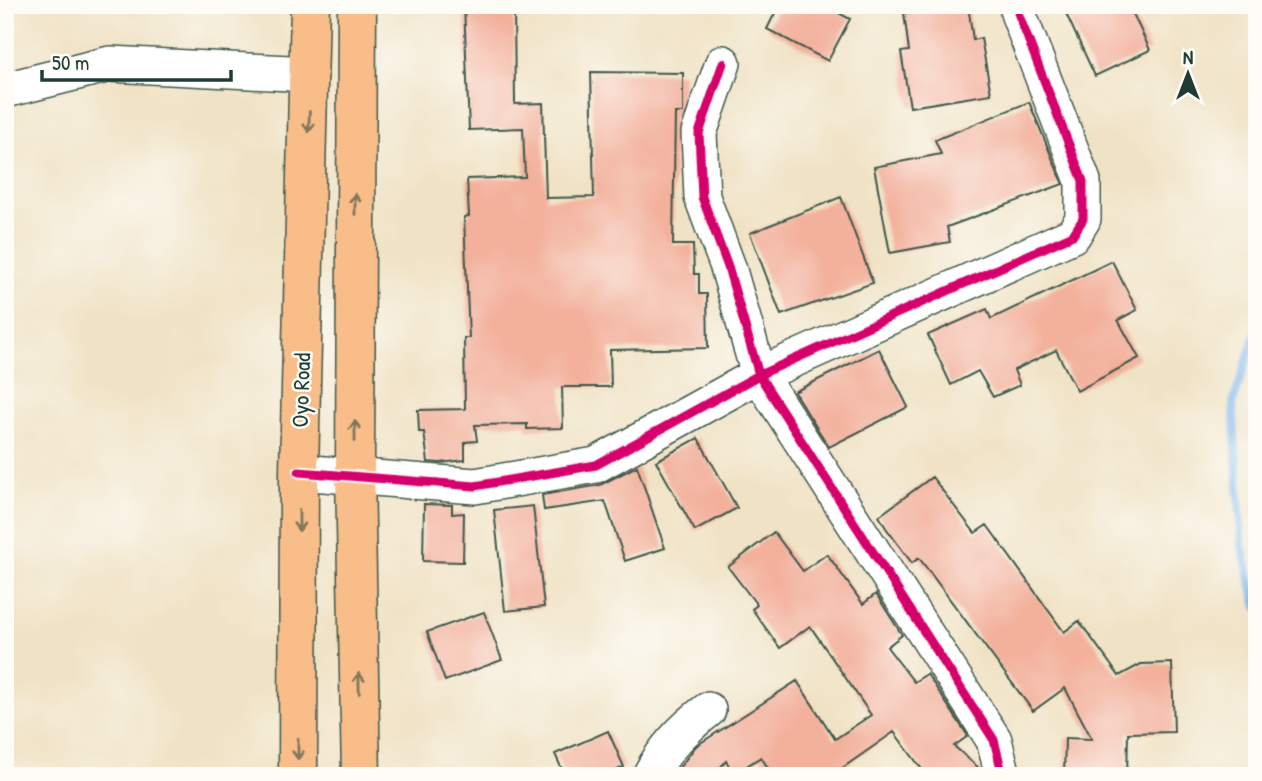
<svg xmlns="http://www.w3.org/2000/svg" width="1262" height="781" font-family="'Patrick Hand',sans-serif">
  <style>
    .lines { fill: none; stroke-linecap: round; stroke-linejoin: round }
    .stream { stroke: #79b5eb; stroke-width: 8 }
    .building { fill: #f3b19c }
    .minor-casing { stroke: #3e564a; stroke-width: 38 }
    .highway-casing { stroke: #3e564a; stroke-width: 41 }
    .minor { stroke: #fff; stroke-width: 35 }
    .highway { stroke: #f8bd89; stroke-width: 38 }
    .cycleway-casing { stroke: #fdfcf7; stroke-width: 13 }
    .cycleway { stroke: #d6006c; stroke-width: 9 }
    .oneway { stroke: #81775a }
    .labels { text-anchor: middle; stroke-width: 5; stroke-linejoin: round; paint-order: stroke }
    .street-label { font-size: 23px; fill: #1f3d34; stroke: #fdfcf7 }
  </style>
  <rect width="100%" height="100%" fill="#fdfcf7"/>
  <filter id="ink" filterUnits="userSpaceOnUse"><feTurbulence type="fractalNoise" baseFrequency=".0143" numOctaves="2"/><feDisplacementMap in="SourceGraphic" scale="14" xChannelSelector="R" yChannelSelector="G"/><feConvolveMatrix kernelMatrix="1 2 1 2 8 2 1 2 1" color-interpolation-filters="sRGB"/></filter>
  <filter id="wash" filterUnits="userSpaceOnUse"><feTurbulence type="fractalNoise" baseFrequency=".00686" numOctaves="4" result="noise"/><feDisplacementMap in="SourceGraphic" scale="28" xChannelSelector="R" yChannelSelector="G"/><feGaussianBlur stdDeviation="1.57" result="paint"/><feColorMatrix in="noise" values="0 0 0 0 0 0 0 0 0 0 0 0 0 0 0 0 0 1.4 0 .05"/><feComposite in="paint" operator="in"/></filter>
  <g filter="url(#wash)">
    <rect width="100%" height="100%" fill="#f0e2c4"/>
    <g class="lines">
      <path class="stream" d="M 1257,329 L 1233,403 L 1242,546 L 1257,607"/>
    </g>
    <g id="blocks">
      <path class="building" d="M 464,5 L 514,5 L 515,104 L 543,103 L 546,198 L 594,197 L 591,72 L 683,73 L 683,113 L 675,113 L 673,245 L 693,245 L 694,274 L 699,274 L 699,294 L 707,294 L 708,348 L 610,350 L 611,387 L 562,387 L 563,428 L 527,429 L 527,424 L 475,425 L 477,441 L 465,442 L 465,460 L 440,463 L 428,462 L 424,432 L 419,432 L 418,410 L 465,409 L 464,338 L 469,338 L 464,217 L 469,216 L 467,179 L 525,177 L 523,128 L 469,130 Z
        M 779,5 L 824,5 L 850,19 L 828,61 L 767,29 Z
        M 913,5 L 968,5 L 973,40 L 981,38 L 991,94 L 910,107 L 901,52 L 909,51 L 904,13 L 914,12 Z
        M 1062,5 L 1129,5 L 1150,50 L 1095,76 Z
        M 1029,102 L 1063,184 L 947,227 L 950,242 L 890,253 L 874,167 L 941,154 L 935,140 Z
        M 841,197 L 873,283 L 781,315 L 750,233 Z
        M 1112,261 L 1137,310 L 1118,320 L 1139,358 L 1077,391 L 1056,350 L 1014,370 L 1020,385 L 993,397 L 978,371 L 951,385 L 928,335 L 987,309 L 991,319 Z
        M 879,349 L 908,407 L 829,447 L 794,392 Z
        M 698,438 L 737,508 L 695,531 L 656,461 Z
        M 637,466 L 665,548 L 625,561 L 605,501 L 544,510 L 542,495 L 600,485 Z
        M 932,477 L 975,533 L 987,525 L 1064,632 L 1079,621 L 1119,676 L 1141,664 L 1172,663 L 1174,732 L 1128,733 L 1127,776 L 1064,776 L 1065,738 L 1092,739 L 1065,688 L 1033,711 L 919,558 L 912,563 L 886,528 L 879,516 Z
        M 424,504 L 452,505 L 452,514 L 464,513 L 463,562 L 423,561 Z
        M 533,506 L 544,607 L 505,611 L 494,510 Z
        M 774,532 L 803,571 L 827,554 L 863,604 L 876,594 L 902,635 L 887,647 L 914,682 L 927,674 L 968,736 L 954,746 L 981,770 L 982,776 L 927,776 L 894,732 L 831,776 L 773,776 L 761,757 L 734,774 L 726,761 L 713,776 L 673,776 L 696,746 L 797,681 L 835,739 L 871,715 L 810,626 L 780,648 L 752,609 L 757,605 L 728,567 Z
        M 484,612 L 502,660 L 445,681 L 427,632 Z
        M 608,731 L 624,767 L 604,776 L 565,776 L 555,754 Z"/>
    </g>
  </g>
  <g filter="url(#ink)">
    <use href="#blocks" fill-opacity="0" stroke="#3e564a" stroke-width="2"/>
    <g class="lines">
      <g class="minor-casing">
        <path id="minor" d="M 723,63 L 699,133 L 702,197 L 728,267 L 759,375 L 994,740 L 1003,776
          M 5,90 L 110,64 L 310,74
          M 299,472 L 475,486 L 596,465 L 759,375 L 1073,235 L 1083,219 L 1083,181 L 1018,13
          M 650,776 C 664,748 684,728 708,710"/>
      </g>
      <g class="highway-casing">
        <path id="highway" d="M 357,5 L 355,474 L 361,776
          M 298,776 L 299,472 L 310,5"/>
      </g>
      <use href="#minor" class="minor"/>
      <use href="#highway" class="highway"/>
      <g class="cycleway-casing">
        <path id="cycleway" d="M 723,63 L 699,133 L 702,197 L 728,267 L 759,375 L 994,740 L 1003,776
          M 299,472 L 475,486 L 596,465 L 759,375 L 1073,235 L 1083,219 L 1083,181 L 1018,13"/>
      </g>
      <use href="#cycleway" class="cycleway"/>
    </g>
    <defs><path id="oneway-shaft" d="M-6 0H5M1.5-3L5.5 0L1.5 3" fill="none" stroke-width="1.6" stroke-linecap="round" stroke-linejoin="round" transform="scale(1.75)"/></defs>
    <g class="oneway">
      <use href="#oneway-shaft" transform="translate(309 122) rotate(92)"/>
      <use href="#oneway-shaft" transform="translate(355 204) rotate(-90)"/>
      <use href="#oneway-shaft" transform="translate(355 431) rotate(-90)"/>
      <use href="#oneway-shaft" transform="translate(299 521) rotate(90)"/>
      <use href="#oneway-shaft" transform="translate(359 683) rotate(-91)"/>
      <use href="#oneway-shaft" transform="translate(298 749) rotate(90)"/>
    </g>
  </g>
  <g class="labels">
    <g class="street-label">
      <text transform="translate(301 390) rotate(-88)" y="8">Oyo Road</text>
    </g>
  </g>
  <rect width="1262" height="781" fill="none" stroke="#fdfcf7" stroke-width="28"/>
  <g transform="translate(1188 74)" stroke="#fdfcf7" stroke-width="5" paint-order="stroke">
  <path d="M0-5L12 26L0 18L-12 26Z" fill="#1f3d34"/>
  <text y="-10" font-size="19" font-weight="bold" text-anchor="middle" fill="#1f3d34">N</text>
  </g>
  <path d="M42 70v10h189v-10" fill="none" stroke="#1f3d34" stroke-width="3.5"/>
  <text x="52" y="70" font-size="21" fill="#1f3d34" stroke="#fdfcf7" stroke-width="5" paint-order="stroke">50 m</text>
</svg>
